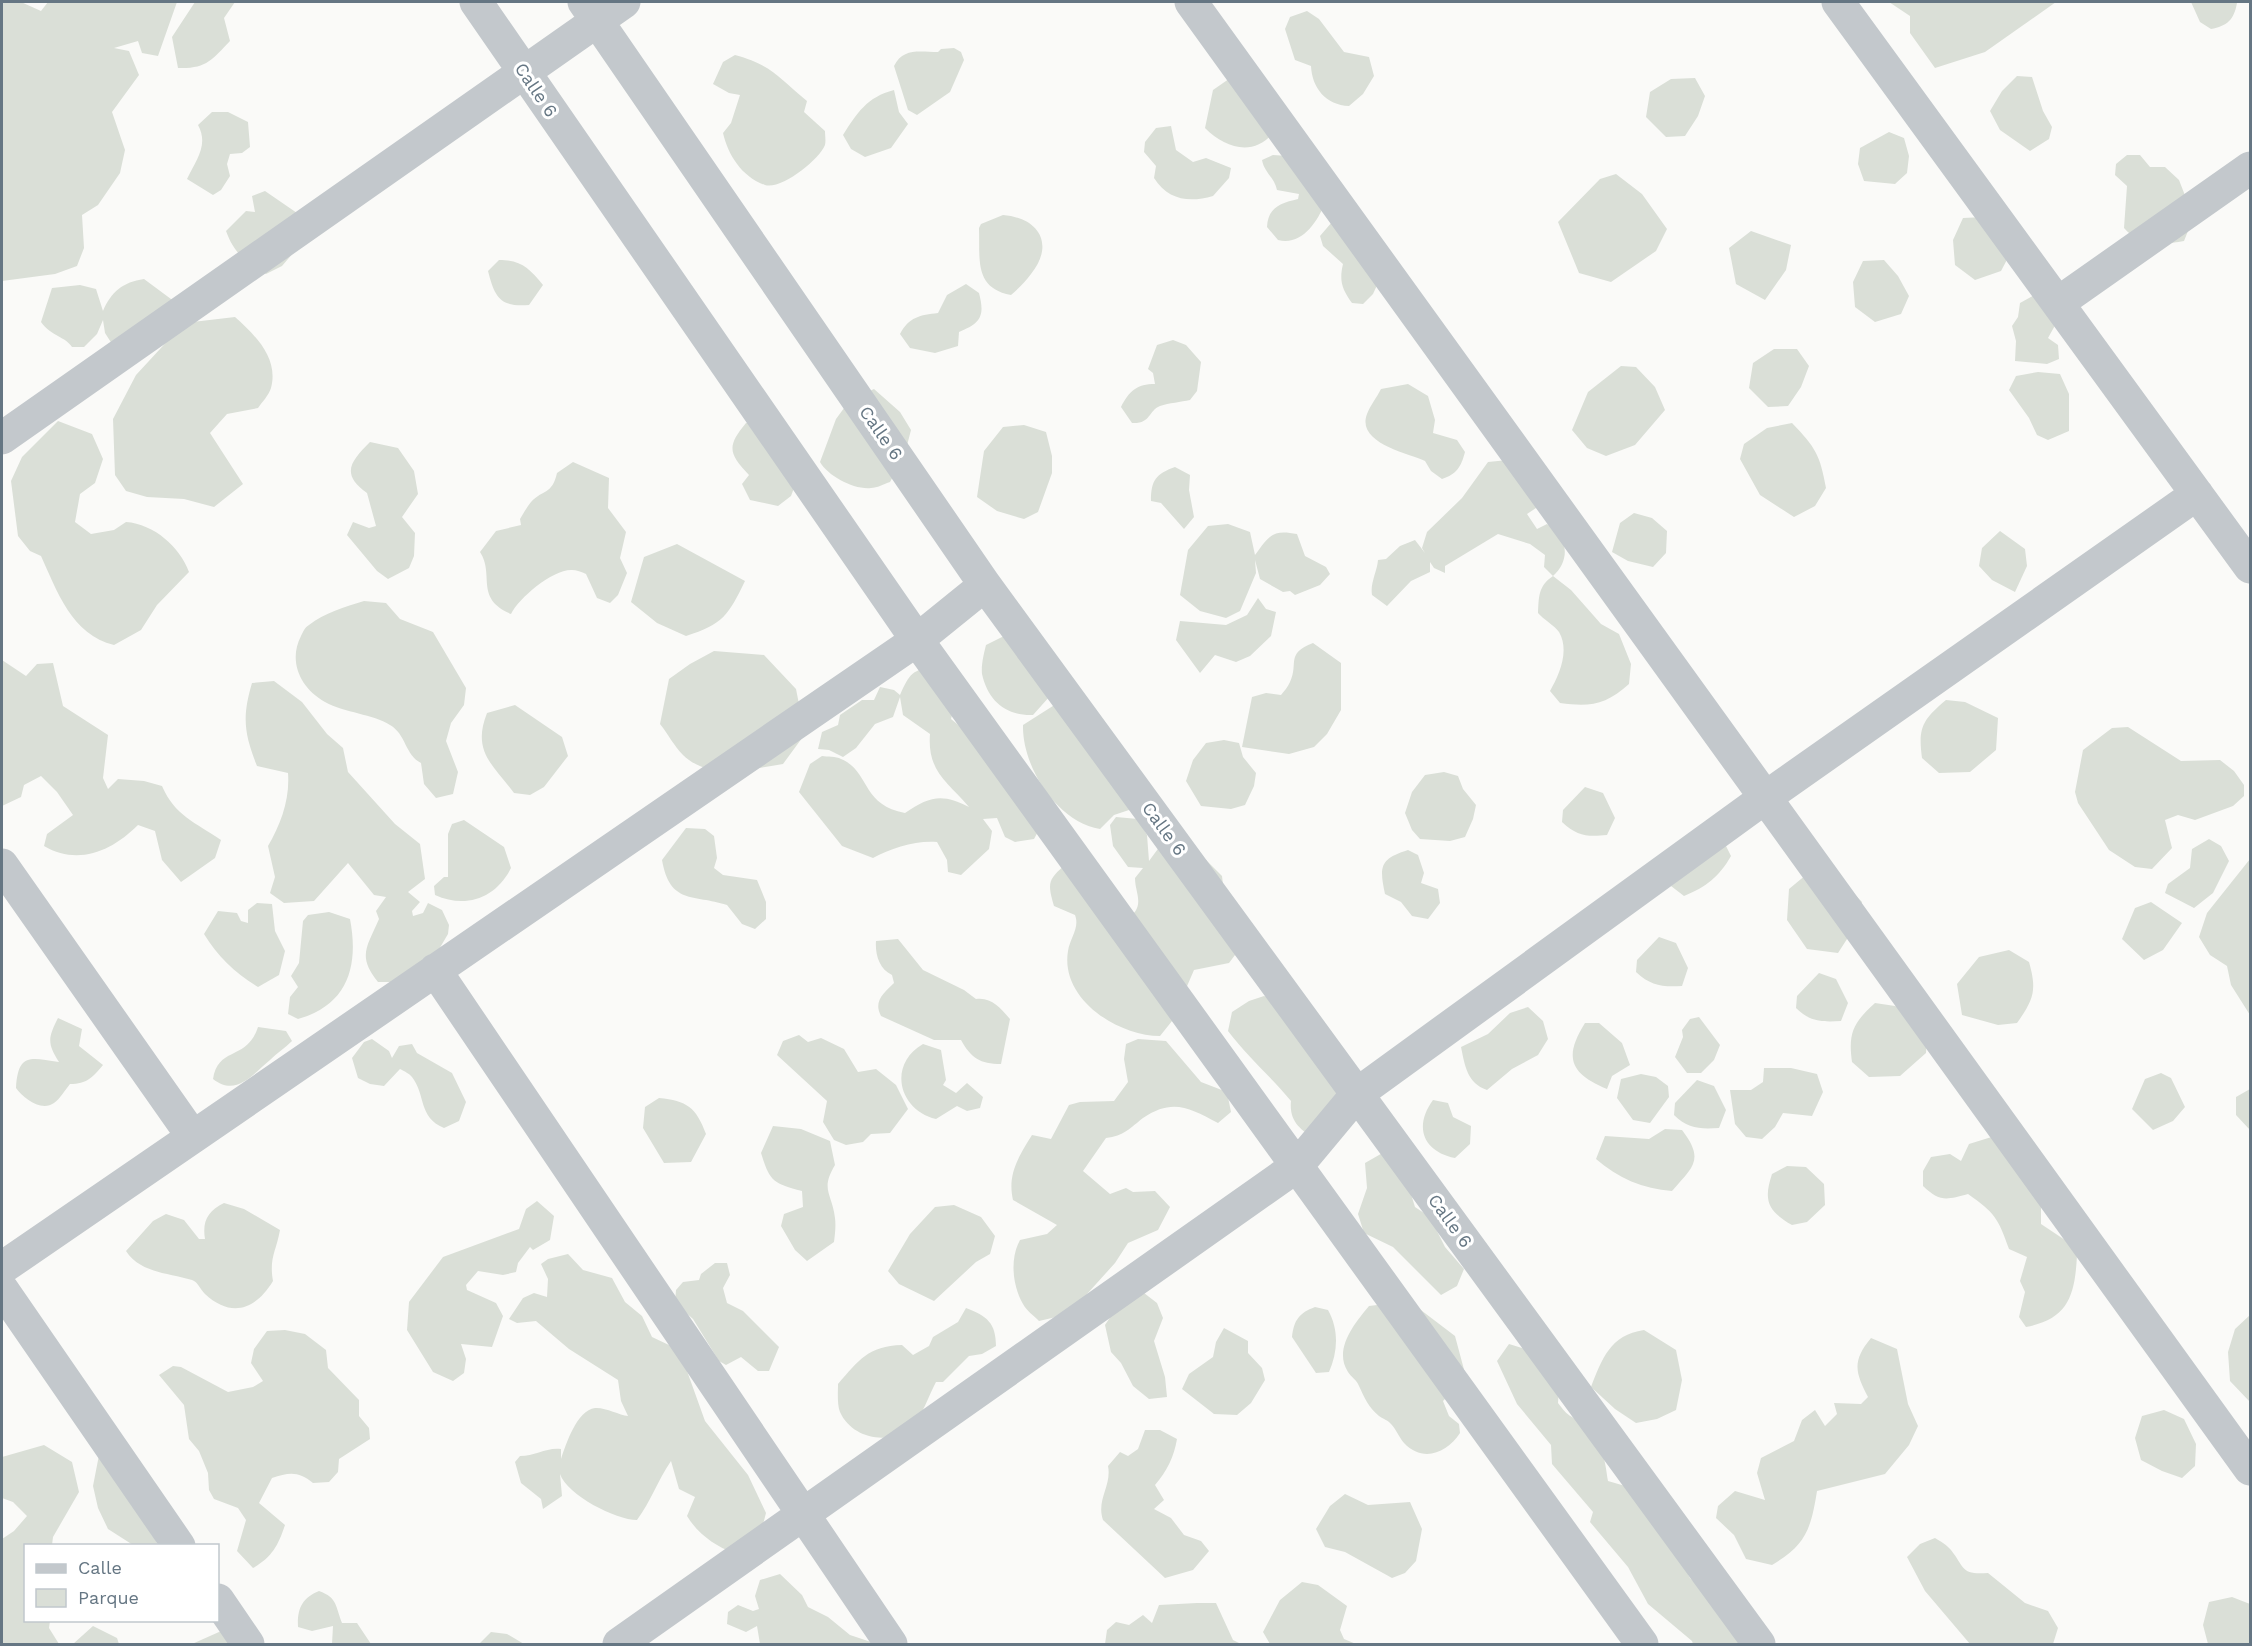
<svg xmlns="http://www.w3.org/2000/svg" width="2252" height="1646" font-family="'Work Sans',sans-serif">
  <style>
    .green { fill: #dadfd7 }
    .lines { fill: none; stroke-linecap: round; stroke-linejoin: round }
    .minor { stroke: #c3c8cc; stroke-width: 33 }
    .labels { text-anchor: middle; stroke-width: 6; stroke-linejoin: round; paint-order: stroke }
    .street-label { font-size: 18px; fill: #657683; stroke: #fff }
  </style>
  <rect width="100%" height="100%" fill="#fafaf8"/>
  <path class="green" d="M 2,2 L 21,2 L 41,11 L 48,2 L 177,2 L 158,56 L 142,53 L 138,41 L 114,48 L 129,51 L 139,75 L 112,112 L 125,150 L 120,173 L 98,205 L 82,215 L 84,248 L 77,266 L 55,274 L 2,281 Z
    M 195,2 L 235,2 L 224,18 L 230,41 C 212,60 206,69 178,68 L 172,37 Z
    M 1889,2 L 2056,2 L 1985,52 L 1935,68 L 1910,33 L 1910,16 Z
    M 2191,2 L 2236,2 L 2237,3 C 2234,20 2227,26 2211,29 L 2200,22 Z
    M 1307,11 L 1319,19 L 1344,52 L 1369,57 L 1374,76 L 1363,94 L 1349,106 C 1326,105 1312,88 1311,66 L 1295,60 L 1285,29 L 1290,17 Z
    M 954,48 L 961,52 L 964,60 L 950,92 L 917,115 L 908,110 L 894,66 C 903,47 921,52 938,52 L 941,49 Z
    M 735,55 C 772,65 779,78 807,101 L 804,112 L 825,131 C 825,135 826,141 825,145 C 819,160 781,190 765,185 C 742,177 728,155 723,133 L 731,123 L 740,95 L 729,93 L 713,84 L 723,62 Z
    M 1236,74 L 1273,133 C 1253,157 1225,148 1205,128 L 1213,90 Z
    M 2017,76 L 2032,77 L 2043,111 L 2052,127 L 2049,139 L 2030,151 L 2000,130 L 1990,111 L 2002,91 Z
    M 1695,78 L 1705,96 L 1698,116 L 1685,136 L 1666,137 L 1646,117 L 1650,92 L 1671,79 Z
    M 894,90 L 899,112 L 908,124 L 891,148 L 865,157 L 851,149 L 843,135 C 857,113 867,97 894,90 Z
    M 212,112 L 228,112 L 248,122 L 250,147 L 242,153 L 230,154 L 227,164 L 230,176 L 221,190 L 213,195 L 187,179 C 196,160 209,145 198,125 Z
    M 1171,126 L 1176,150 L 1193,162 L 1206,158 L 1231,168 L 1229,178 L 1213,196 C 1189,203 1168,200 1154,178 L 1156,166 L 1144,152 L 1145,142 L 1156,128 Z
    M 1889,132 L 1904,138 L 1909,156 L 1907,173 L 1895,184 L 1864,181 L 1858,164 L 1860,148 Z
    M 1273,155 L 1288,156 L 1325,203 C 1317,223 1301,246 1278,240 L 1267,227 C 1268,207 1281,203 1298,199 L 1299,194 L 1277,190 C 1274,177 1264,172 1262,160 Z
    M 2127,155 L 2140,155 L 2150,167 L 2165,167 L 2179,180 L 2186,198 L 2192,221 L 2184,241 C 2162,245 2139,246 2124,228 L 2127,186 L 2115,175 L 2116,164 Z
    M 1616,174 L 1642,194 L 1667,229 L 1656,251 L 1611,282 L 1579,273 L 1558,222 L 1600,179 Z
    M 265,191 L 297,213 L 300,245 L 282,266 L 266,274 C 246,263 234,253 226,231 L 246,211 L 255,212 L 252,196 Z
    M 1003,215 C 1039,218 1055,244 1031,274 C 1025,282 1018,289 1011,295 C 974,288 980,260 979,228 L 981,224 Z
    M 1984,217 L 2010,254 L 2001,271 L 1975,280 L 1955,265 L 1953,240 L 1963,218 Z
    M 1332,222 L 1378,283 L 1373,294 L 1363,304 L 1352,303 C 1342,289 1339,281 1343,264 L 1323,246 L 1320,236 Z
    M 1751,231 L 1791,245 L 1786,270 L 1765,300 L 1736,284 L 1729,248 Z
    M 499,260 C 521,260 529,268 543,285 L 529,305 C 500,307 495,298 488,271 Z
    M 1884,260 L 1898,276 L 1909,296 L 1901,314 L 1875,322 L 1855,307 L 1853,282 L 1863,261 Z
    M 144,279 L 175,302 L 114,347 L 105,333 L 103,320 L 97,334 L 84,347 L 72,347 C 66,337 51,336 41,322 L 52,288 L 80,285 L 96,289 L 103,311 C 111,292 123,282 144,279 Z
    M 966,284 L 979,293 C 985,316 981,323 959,332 L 958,346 L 935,353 L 910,348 L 900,334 C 909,317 920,315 938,313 L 947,295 Z
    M 2036,294 L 2058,320 L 2048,338 L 2058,345 L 2059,359 L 2047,364 L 2015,361 L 2016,341 L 2012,326 L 2018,317 L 2020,303 Z
    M 235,317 C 255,335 279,358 271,388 C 269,395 262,402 258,408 L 227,414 L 210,433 L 243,484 L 214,507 L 184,499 L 147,497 L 126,491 L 115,475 L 113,419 L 136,375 L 184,323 Z
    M 1173,340 L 1186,345 L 1201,362 L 1197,391 L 1190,400 C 1181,402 1169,403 1160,406 C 1148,411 1151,424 1132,423 L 1121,407 C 1129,391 1137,384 1155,384 L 1153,373 L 1148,369 L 1157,345 Z
    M 1774,349 L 1797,349 L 1809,366 L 1801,387 L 1788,406 L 1768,407 L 1749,388 L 1753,363 Z
    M 1621,366 L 1636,367 L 1655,387 L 1665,410 L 1635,445 L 1606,456 L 1587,448 L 1572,430 L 1588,392 Z
    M 2038,372 L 2060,374 L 2069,394 L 2069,431 L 2048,440 L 2037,435 L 2029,418 L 2009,390 L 2016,376 Z
    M 1408,384 L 1428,396 L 1435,420 L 1433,433 L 1457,440 L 1465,452 C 1461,467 1457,474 1442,479 L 1431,471 L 1425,461 C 1407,453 1356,443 1367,414 C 1370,406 1377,397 1381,389 Z
    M 874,389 L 900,412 L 911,430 L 904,457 L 890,482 C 884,484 877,488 871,488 C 854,490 828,476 820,462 L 836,419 L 850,400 Z
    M 776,419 L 794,488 L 791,496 L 778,506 L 750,500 L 742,484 L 749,475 C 728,453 727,446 746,423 Z
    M 58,421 L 92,434 L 103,459 L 95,483 L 80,494 L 75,522 L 91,534 L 114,530 L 126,522 C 154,524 180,547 189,572 L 157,605 L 141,630 L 114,645 C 72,635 57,591 41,556 L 30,551 L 18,536 L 11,481 L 22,457 Z
    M 1792,423 C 1816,448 1820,455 1826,488 L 1815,506 L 1794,517 L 1760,495 L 1740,459 L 1744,444 L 1767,428 Z
    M 1024,425 L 1046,432 L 1052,456 L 1052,473 L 1038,512 L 1024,519 L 997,511 L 977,497 L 984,451 L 1003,427 Z
    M 370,442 L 398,448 L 414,471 L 418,494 L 402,517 L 415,533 L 414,556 L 409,568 L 388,579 L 377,571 L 347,535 L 353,522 L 369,528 L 376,526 L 367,493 C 340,474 351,461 370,442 Z
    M 1508,460 L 1539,506 L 1527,514 L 1537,529 L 1547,524 C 1568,536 1571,560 1553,576 L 1571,590 L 1601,624 L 1619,634 L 1631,664 L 1629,684 C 1606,705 1590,707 1560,703 L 1550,691 C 1559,675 1570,651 1559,632 C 1555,626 1543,619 1538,613 C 1539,597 1538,586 1553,576 L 1544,567 L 1545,555 L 1530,544 L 1498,534 L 1445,566 L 1445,573 L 1434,568 L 1430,562 L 1430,572 L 1411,581 L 1387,606 L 1372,595 C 1370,583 1377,572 1378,560 L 1386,559 L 1400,546 L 1415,540 L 1425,553 L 1422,548 L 1427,532 L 1462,498 L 1488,462 Z
    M 573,462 L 609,478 L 608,508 L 626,532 L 620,558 L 627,573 L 618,595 L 610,603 L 597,598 L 586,574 C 582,572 576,570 572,570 C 553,569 519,598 511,614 C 474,598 495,575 480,552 L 496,531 L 521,525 L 520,519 C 523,514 527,507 531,502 C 543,489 552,495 557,473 Z
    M 1175,467 L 1190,475 L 1189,490 L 1194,517 L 1184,529 L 1161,503 L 1151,501 C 1151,480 1156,474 1175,467 Z
    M 1634,513 L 1652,518 L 1667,531 L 1666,553 L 1653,567 L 1628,561 L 1612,552 L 1620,523 Z
    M 1228,524 L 1250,532 L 1255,555 C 1269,536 1272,529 1297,534 L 1305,556 L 1326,567 L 1330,574 L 1320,585 L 1295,595 L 1290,591 L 1283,592 L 1260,579 L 1255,560 L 1256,573 L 1240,611 L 1226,618 L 1200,611 L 1180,595 L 1188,550 L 1208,526 Z
    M 2000,531 L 2025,549 L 2027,566 L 2015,592 L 1992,580 L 1979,566 L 1982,548 Z
    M 677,544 L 745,581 C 728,616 723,624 686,636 L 657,623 L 631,602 L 644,557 Z
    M 1258,598 L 1266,609 L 1276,612 L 1271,636 L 1250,656 L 1236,662 L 1215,655 L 1200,673 L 1176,640 L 1180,621 L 1226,625 L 1247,615 Z
    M 364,601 L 386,603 L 400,619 L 433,632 L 466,688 L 464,705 L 451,723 L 446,741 L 458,772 L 453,794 L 436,798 L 424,784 L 421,763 C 405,755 406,734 390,725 C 373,714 345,713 325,702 C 300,688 288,661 301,636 C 303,632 305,627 309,625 C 324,613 345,607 364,601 Z
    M 1008,634 L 1050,696 L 1033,715 C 1006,716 988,701 982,674 C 981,665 984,653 986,645 Z
    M 1313,643 L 1341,663 L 1341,710 L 1327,734 L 1314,747 L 1289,754 L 1242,747 L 1252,697 L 1266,693 L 1281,695 C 1284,691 1288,687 1290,682 C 1299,663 1285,654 1313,643 Z
    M 714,651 L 764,655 L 796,689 L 805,734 L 783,764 C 750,769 710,781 683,755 C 674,746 668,734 660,724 L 669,679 L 690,664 Z
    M 2,660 L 26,676 L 37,664 L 53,663 L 63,706 L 108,735 L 103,778 L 108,789 L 118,779 L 144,781 L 162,786 C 175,816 195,822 221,840 L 215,858 L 181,882 L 162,860 L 155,831 L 138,825 C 112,851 78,866 44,846 L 47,834 L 73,815 L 57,792 L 41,776 L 24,785 L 21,797 L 2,806 Z
    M 936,666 L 957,696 L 951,719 L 962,728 L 1041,826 L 1034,839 L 1015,842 L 1005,837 L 997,818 L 983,819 L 992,831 L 989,849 L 961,875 L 948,872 L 947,860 L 937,842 C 917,840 891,848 873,858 L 842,846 L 799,792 L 810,764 L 822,756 C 827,757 836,756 841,759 C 870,771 861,805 905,813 C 929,796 943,793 969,807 C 948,782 927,772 930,734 L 903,715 L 900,697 L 893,717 L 875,724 L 856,748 L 843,757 L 829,750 L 818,749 L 822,732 L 838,725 L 840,715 L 862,700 L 874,700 L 880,687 L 894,690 L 900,695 C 910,673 912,670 936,666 Z
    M 274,681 L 302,702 L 327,734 L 343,748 L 348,772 L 395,824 L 420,844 L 425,879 L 408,892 L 420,902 L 412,911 L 413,916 L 423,913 L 428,903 L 442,910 L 449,925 L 448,934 L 438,951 L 393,982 L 378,982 C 357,956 367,947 379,919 L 376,911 L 386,897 L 374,895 L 348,863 L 314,901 L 284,903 L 270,893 L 275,877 L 268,846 C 281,824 290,799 288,773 L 257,766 C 244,733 242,717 252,683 Z
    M 1946,700 L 1965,702 L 1998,718 L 1996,750 L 1970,772 L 1939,773 L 1922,758 C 1918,728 1922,720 1946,700 Z
    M 1056,704 L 1135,808 L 1114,815 L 1100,829 C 1057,822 1022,767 1023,725 Z
    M 515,705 L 562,737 L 568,756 L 544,787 L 530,795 L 514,793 C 492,764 472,751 487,713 Z
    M 2128,727 L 2181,761 L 2220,760 L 2234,771 L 2244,785 L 2244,796 L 2233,806 L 2195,820 L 2178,815 L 2165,820 L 2172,848 L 2152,869 L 2135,867 L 2109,850 L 2078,803 L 2075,792 L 2083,750 L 2112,728 Z
    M 1224,740 L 1239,743 L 1243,757 L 1256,773 L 1254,786 L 1245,805 L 1231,809 L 1201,806 L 1186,781 L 1193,760 L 1206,743 Z
    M 1444,772 L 1458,776 L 1463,789 L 1476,805 L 1473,819 L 1465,837 L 1450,841 L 1420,839 L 1412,830 L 1405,813 L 1412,792 L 1425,775 Z
    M 1585,787 L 1603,793 L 1615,818 L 1607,835 C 1587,837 1577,836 1562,822 L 1563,810 Z
    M 1116,817 L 1138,819 L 1147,835 L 1149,861 L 1163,842 L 1206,860 L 1222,876 L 1225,901 L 1238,951 L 1229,963 L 1194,970 L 1172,1021 L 1160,1036 C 1118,1036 1060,999 1068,951 C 1070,938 1080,928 1075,915 L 1054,906 C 1048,885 1047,880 1064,866 L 1132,915 C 1144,904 1135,892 1135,878 L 1143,868 L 1128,867 L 1113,846 L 1110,825 Z
    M 464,820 L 504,847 L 511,868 C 496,898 466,909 435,895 L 434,886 L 444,877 L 448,877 L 448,834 L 452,824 Z
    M 686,828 L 705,829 L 714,836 L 717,858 L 714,868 L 723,875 L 757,880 L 766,902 L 766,919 L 755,929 L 742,924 L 727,905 C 693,894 670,905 662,860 Z
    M 2209,839 L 2221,846 L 2229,861 L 2213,893 L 2194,908 L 2165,893 L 2168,884 L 2190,868 L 2192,849 Z
    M 1724,842 L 1731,856 C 1719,877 1706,887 1684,896 L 1671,886 Z
    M 1408,850 L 1418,855 L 1424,873 L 1421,883 L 1438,889 L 1440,903 L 1428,919 L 1412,916 L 1401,902 L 1385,894 C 1379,866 1380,859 1408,850 Z
    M 2250,859 L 2250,1015 L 2231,985 L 2227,966 L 2210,955 L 2199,937 L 2207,913 Z
    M 1807,874 L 1842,881 L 1862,902 L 1858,922 L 1838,953 L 1807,949 L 1787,920 L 1789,889 Z
    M 2151,902 L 2182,923 L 2163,950 L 2144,960 L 2122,939 L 2135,908 Z
    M 257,903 L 272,904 L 275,931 L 285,951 L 279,975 L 258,987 C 235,973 218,957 204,934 L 218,911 L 237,913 L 241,921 L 248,923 L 248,910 Z
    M 329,912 L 350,919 C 359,966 348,1005 298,1019 L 288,1014 L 290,997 L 298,987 L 291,976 L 299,963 L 303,921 L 308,915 Z
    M 1659,937 L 1676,943 L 1688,968 L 1682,986 C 1662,987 1651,986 1636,972 L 1637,960 Z
    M 898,939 L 923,970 L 964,990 L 976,999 C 992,997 1000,1008 1010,1019 L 1001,1064 C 980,1064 971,1058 961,1040 L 934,1040 L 881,1016 C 873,1001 884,993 894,983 L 892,975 C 879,969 875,954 876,941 Z
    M 2009,950 L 2029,962 C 2037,990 2034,999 2017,1023 L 1998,1025 L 1962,1015 L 1957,984 L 1979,957 Z
    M 1819,973 L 1836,979 L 1848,1003 L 1841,1021 C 1822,1022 1810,1022 1796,1008 L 1797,996 Z
    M 1264,996 L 1280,1001 L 1349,1089 L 1316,1139 C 1300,1130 1289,1121 1291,1101 C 1270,1076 1247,1056 1228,1031 L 1232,1012 L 1249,1001 Z
    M 1875,1003 L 1895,1006 L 1928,1021 L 1926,1053 L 1900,1076 L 1869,1077 L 1852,1062 C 1848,1033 1853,1023 1875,1003 Z
    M 1528,1007 L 1543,1021 L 1548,1039 L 1538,1055 L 1512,1069 L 1487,1090 C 1467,1083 1465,1066 1461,1047 L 1488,1034 L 1510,1013 Z
    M 1699,1017 L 1720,1045 L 1714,1060 L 1701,1073 L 1687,1073 L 1675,1057 L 1683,1037 L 1682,1030 L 1690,1019 Z
    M 58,1018 L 82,1029 L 79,1046 L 103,1065 C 93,1077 87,1084 70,1084 C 65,1090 60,1099 54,1103 C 41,1112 23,1098 16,1088 C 18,1052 31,1058 59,1062 C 47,1043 48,1038 58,1018 Z
    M 1585,1023 L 1599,1023 L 1622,1043 L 1630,1065 L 1612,1076 L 1607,1089 C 1569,1073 1564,1057 1585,1023 Z
    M 258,1027 L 286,1031 L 292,1041 C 285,1048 277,1053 270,1060 C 252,1075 236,1097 213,1079 C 218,1046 247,1061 258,1027 Z
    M 799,1035 L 808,1042 L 821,1038 L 844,1049 L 858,1072 L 876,1069 L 896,1085 L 908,1109 L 890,1133 L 871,1134 L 863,1142 L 846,1145 L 834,1140 L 823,1122 L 827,1101 L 777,1055 L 783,1041 Z
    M 372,1039 L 389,1051 L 392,1058 L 399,1046 L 412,1044 L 417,1053 L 452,1073 L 466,1102 L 459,1121 L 444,1128 C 418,1117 426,1095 412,1077 C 410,1074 404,1071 400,1069 L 384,1086 L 370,1084 L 358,1078 L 352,1058 L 364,1042 Z
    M 1138,1039 L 1166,1041 L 1201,1082 L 1227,1092 L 1231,1112 L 1218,1123 C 1189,1108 1173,1098 1143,1118 C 1130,1128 1124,1136 1106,1138 L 1083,1171 L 1110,1194 L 1126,1188 L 1133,1192 L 1155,1191 L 1170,1207 L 1158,1230 L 1128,1243 L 1115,1263 L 1069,1314 L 1039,1321 C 1034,1316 1026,1310 1023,1304 C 1012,1285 1010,1258 1020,1240 L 1047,1234 L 1057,1225 L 1013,1200 C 1007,1174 1019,1156 1032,1135 L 1051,1139 L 1069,1105 L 1080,1102 L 1114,1101 L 1128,1082 L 1124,1059 L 1126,1044 Z
    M 923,1044 L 941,1050 L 946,1080 L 943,1085 L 956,1093 L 967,1083 L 983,1097 L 980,1108 L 967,1111 L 957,1106 L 936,1119 C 899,1110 887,1065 923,1044 Z
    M 1764,1068 L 1791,1068 L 1817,1074 L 1823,1092 L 1812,1116 L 1783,1113 L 1775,1127 L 1762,1139 L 1746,1137 L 1735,1124 L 1730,1090 L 1751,1090 L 1763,1082 Z
    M 2161,1073 L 2171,1078 L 2185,1107 L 2173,1121 L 2153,1130 L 2132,1109 L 2145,1079 Z
    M 1641,1074 L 1656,1077 L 1668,1086 L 1669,1097 L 1650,1123 L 1633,1120 L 1617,1098 L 1621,1079 Z
    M 1697,1080 L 1714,1086 L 1726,1110 L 1719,1128 C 1700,1129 1688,1129 1674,1115 L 1675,1103 Z
    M 2250,1089 L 2250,1130 L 2236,1115 L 2236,1097 Z
    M 659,1098 C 687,1101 696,1107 706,1134 L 691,1162 L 664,1163 L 643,1128 L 645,1107 Z
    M 1433,1100 L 1448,1103 L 1453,1117 L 1471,1126 L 1470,1144 L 1455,1158 C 1422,1151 1414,1126 1433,1100 Z
    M 773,1126 L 801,1129 L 830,1141 L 835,1165 C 820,1190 832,1193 835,1218 C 836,1226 835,1234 834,1242 L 807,1261 L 795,1250 L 781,1226 L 784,1214 L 803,1207 L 802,1191 C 773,1183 770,1182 761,1153 Z
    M 1665,1129 L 1682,1130 C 1705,1160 1693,1167 1672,1191 C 1643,1189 1618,1178 1596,1159 L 1605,1136 L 1649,1139 Z
    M 1998,1135 L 2041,1200 L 2041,1224 L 2065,1240 L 2077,1255 C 2075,1296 2068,1319 2026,1327 L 2019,1317 L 2025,1292 L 2020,1281 L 2027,1257 L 2009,1249 C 1998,1218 1995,1213 1968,1194 C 1946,1200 1940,1202 1923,1186 L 1923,1171 L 1931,1157 L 1950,1154 L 1961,1161 L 1969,1144 Z
    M 1386,1151 L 1410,1191 L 1415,1207 L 1430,1217 L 1445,1247 L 1464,1269 L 1457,1286 L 1441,1295 L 1393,1247 L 1364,1233 L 1358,1214 L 1367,1188 L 1365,1163 Z
    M 1787,1166 L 1806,1167 L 1824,1184 L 1825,1205 L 1807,1222 L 1792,1225 C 1768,1211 1763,1201 1772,1174 Z
    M 537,1201 L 554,1216 L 550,1240 L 533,1250 L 530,1247 L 518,1263 L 516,1272 L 503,1275 L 478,1271 L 466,1285 L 467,1290 L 496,1303 L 503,1316 L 492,1347 L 461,1344 L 466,1359 L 464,1373 L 453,1381 L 433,1372 L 407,1330 L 409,1302 L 443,1257 L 519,1229 L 526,1209 Z
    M 224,1203 L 244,1209 L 280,1230 C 276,1252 269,1258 273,1281 C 256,1309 232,1319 205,1294 C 200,1289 198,1282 192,1280 C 169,1273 140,1273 126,1251 L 153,1221 L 166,1214 L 184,1220 L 199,1239 L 205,1239 C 202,1221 208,1211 224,1203 Z
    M 954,1205 L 981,1217 L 995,1236 L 990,1254 L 976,1262 L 934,1301 L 899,1284 L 888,1271 L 910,1234 L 935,1207 Z
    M 568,1254 L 583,1270 L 612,1278 L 625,1302 L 642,1316 L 652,1337 L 671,1346 L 687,1371 L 705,1421 L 748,1475 L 766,1513 L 760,1536 L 734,1553 C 715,1546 698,1534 687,1516 L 695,1497 L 679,1489 L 671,1461 C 658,1480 651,1501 637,1520 C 616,1520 567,1495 560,1474 L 562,1496 L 543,1509 L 541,1499 L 521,1483 L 515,1462 L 520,1456 C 535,1456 547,1447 561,1449 L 561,1459 C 566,1444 577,1410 595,1408 C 605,1407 619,1415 628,1416 L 621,1401 L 618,1380 L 569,1349 L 536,1321 L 517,1323 L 509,1319 L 523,1298 L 534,1293 L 547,1297 L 548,1279 L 541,1264 L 548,1259 Z
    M 715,1263 L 727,1263 L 730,1275 L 723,1288 L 727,1303 L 743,1311 L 779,1347 L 769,1371 L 758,1371 L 741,1357 L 726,1365 L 719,1361 L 693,1319 L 675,1303 L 676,1290 L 683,1282 L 699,1280 L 701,1274 Z
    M 1144,1293 L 1157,1303 L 1163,1318 L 1154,1341 L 1165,1377 L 1167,1397 L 1149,1399 L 1133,1386 L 1121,1363 L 1111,1352 L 1105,1325 L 1121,1301 Z
    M 1409,1301 L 1455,1336 L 1466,1377 L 1443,1401 L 1449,1416 L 1459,1424 L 1460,1433 C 1447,1453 1423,1463 1404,1443 C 1399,1437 1396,1429 1391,1424 C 1388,1420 1383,1419 1379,1416 C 1369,1408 1364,1397 1359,1386 C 1357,1380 1351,1377 1348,1372 C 1333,1349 1355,1323 1369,1306 Z
    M 1315,1307 L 1328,1310 C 1339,1330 1338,1351 1329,1372 L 1316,1373 L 1292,1337 C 1294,1320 1299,1313 1315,1307 Z
    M 966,1308 C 987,1316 996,1323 996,1346 L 982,1354 L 969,1356 L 943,1382 L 936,1382 C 929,1395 922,1417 911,1427 C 890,1446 852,1439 840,1412 C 837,1405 838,1392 838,1384 C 859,1360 868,1346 902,1345 L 913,1355 L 929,1346 L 933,1337 L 958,1322 Z
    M 2250,1315 L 2250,1402 L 2230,1381 L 2228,1352 L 2235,1329 Z
    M 1224,1328 L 1248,1341 L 1248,1353 L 1262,1368 L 1265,1380 L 1251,1403 L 1237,1415 L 1214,1414 L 1182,1389 L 1189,1374 L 1213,1357 L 1216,1342 Z
    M 285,1330 L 305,1334 L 326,1350 L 328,1368 L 359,1400 L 359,1416 L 369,1428 L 370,1439 L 339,1459 L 338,1472 L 329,1482 L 313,1483 C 299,1471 289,1472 272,1478 L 259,1503 L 285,1525 C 278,1546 272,1557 253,1568 L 237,1551 L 246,1520 L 238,1508 L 214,1499 L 209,1490 L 208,1473 L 199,1451 L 189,1439 L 184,1405 L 159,1375 L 173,1366 L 181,1367 L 228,1392 L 253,1387 L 263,1381 L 251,1363 L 254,1349 L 267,1331 Z
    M 1644,1330 L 1676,1350 L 1682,1380 L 1676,1410 L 1657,1419 L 1636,1423 L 1615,1409 L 1591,1387 C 1602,1359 1610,1335 1644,1330 Z
    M 1871,1338 L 1897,1349 L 1908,1404 L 1918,1426 L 1909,1445 L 1885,1474 L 1817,1491 C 1811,1529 1806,1545 1772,1565 L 1746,1559 L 1734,1535 L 1716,1518 L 1718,1506 L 1735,1491 L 1765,1500 L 1757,1473 L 1761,1458 L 1794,1441 L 1802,1420 L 1815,1410 L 1825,1426 L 1837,1414 L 1834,1403 L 1861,1404 L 1868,1397 C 1855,1372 1852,1361 1871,1338 Z
    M 1509,1344 L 1535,1352 C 1538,1371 1542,1378 1559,1387 L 1558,1403 C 1569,1418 1570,1415 1584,1424 C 1602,1435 1605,1461 1608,1481 L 1632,1488 L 1679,1556 L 1690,1578 L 1721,1606 L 1745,1644 L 1693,1644 L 1692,1641 L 1648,1604 L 1628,1567 L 1590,1522 L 1593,1512 L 1552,1464 L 1551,1445 L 1517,1404 L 1497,1361 Z
    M 2164,1410 L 2184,1419 L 2196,1444 L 2195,1466 L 2182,1478 L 2162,1471 L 2141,1460 L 2135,1438 L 2142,1416 Z
    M 1145,1430 L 1160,1430 L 1177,1439 C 1174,1457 1167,1471 1155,1485 L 1164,1500 L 1154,1509 L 1171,1518 L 1184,1535 L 1201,1541 L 1209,1551 L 1193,1570 L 1165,1578 L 1103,1520 C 1096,1500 1112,1486 1108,1466 L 1120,1452 L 1128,1456 L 1138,1449 Z
    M 44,1445 L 72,1462 L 79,1492 L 53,1537 L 52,1545 L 26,1546 L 26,1620 L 50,1621 L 49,1628 L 59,1644 L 2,1644 L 2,1539 L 14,1531 L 27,1516 L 13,1502 L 2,1498 L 2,1457 Z
    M 99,1455 L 150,1529 L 158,1545 L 133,1545 L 108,1529 L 98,1508 L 93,1486 Z
    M 1345,1494 L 1368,1505 L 1410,1502 L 1422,1529 L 1416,1561 L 1405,1573 L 1392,1578 L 1345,1552 L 1325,1547 L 1316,1529 L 1330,1506 Z
    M 1935,1538 C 1940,1541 1947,1545 1951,1550 C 1965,1568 1961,1575 1988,1573 L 2025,1603 L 2048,1611 L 2058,1628 L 2053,1644 L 1970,1644 L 1925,1591 L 1907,1557 L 1920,1544 Z
    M 780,1574 L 802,1595 L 808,1607 L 828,1617 L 850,1635 L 877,1644 L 760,1644 L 757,1626 L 746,1632 L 727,1624 L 728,1612 L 738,1605 L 753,1611 L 759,1609 L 755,1596 L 760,1580 Z
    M 1302,1582 L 1318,1585 L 1347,1606 L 1340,1630 L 1344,1639 L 1356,1644 L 1270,1644 L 1263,1632 L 1280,1600 Z
    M 319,1591 C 338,1598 335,1606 342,1623 L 357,1623 L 371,1644 L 332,1644 L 333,1626 L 312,1631 L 298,1627 C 297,1609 302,1598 319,1591 Z
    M 2232,1597 L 2250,1604 L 2250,1644 L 2208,1644 L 2203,1625 L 2209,1602 Z
    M 1197,1603 L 1216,1603 L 1233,1640 L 1241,1644 L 1105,1644 L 1107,1630 L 1116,1622 L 1129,1625 L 1143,1615 L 1152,1623 L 1159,1605 Z
    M 93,1626 L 117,1638 L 119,1644 L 73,1644 Z
    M 228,1628 L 247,1644 L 192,1644 Z
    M 491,1632 L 507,1634 L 524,1644 L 479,1644 Z"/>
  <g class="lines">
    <path class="minor" d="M 476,2 L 917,640 L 1642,1644
      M 584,2 L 985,585 L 1759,1644
      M 1191,2 L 2250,1469
      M 1838,2 L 2250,567
      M 2058,303 L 2250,168
      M 2,438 L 624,2
      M 2,865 L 193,1137
      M 435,970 L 891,1644
      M 2,1268 L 917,640 L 985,585
      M 2,1289 L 179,1546
      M 218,1600 L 248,1644
      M 619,1644 L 1297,1166 L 1357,1094 L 1766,797 L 2197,494"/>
  </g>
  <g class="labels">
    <g class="street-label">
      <text transform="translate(536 90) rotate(56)" y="6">Calle 6</text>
      <text transform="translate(881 433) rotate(55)" y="6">Calle 6</text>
      <text transform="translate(1164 829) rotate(54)" y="6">Calle 6</text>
      <text transform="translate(1450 1221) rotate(54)" y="6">Calle 6</text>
    </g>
  </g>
  <rect width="2252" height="1646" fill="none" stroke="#657683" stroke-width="6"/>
  <rect x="24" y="1544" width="195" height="78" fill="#ffffff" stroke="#c1c8cd" stroke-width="1.5"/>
  <rect x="36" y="1564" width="30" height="9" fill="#c3c8cc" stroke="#c1c8cd" stroke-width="1.5"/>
  <text x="78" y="1574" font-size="18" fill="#657683">Calle</text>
  <rect x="36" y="1589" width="30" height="18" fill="#dadfd7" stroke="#c1c8cd" stroke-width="1.5"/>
  <text x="78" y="1604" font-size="18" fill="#657683">Parque</text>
</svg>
